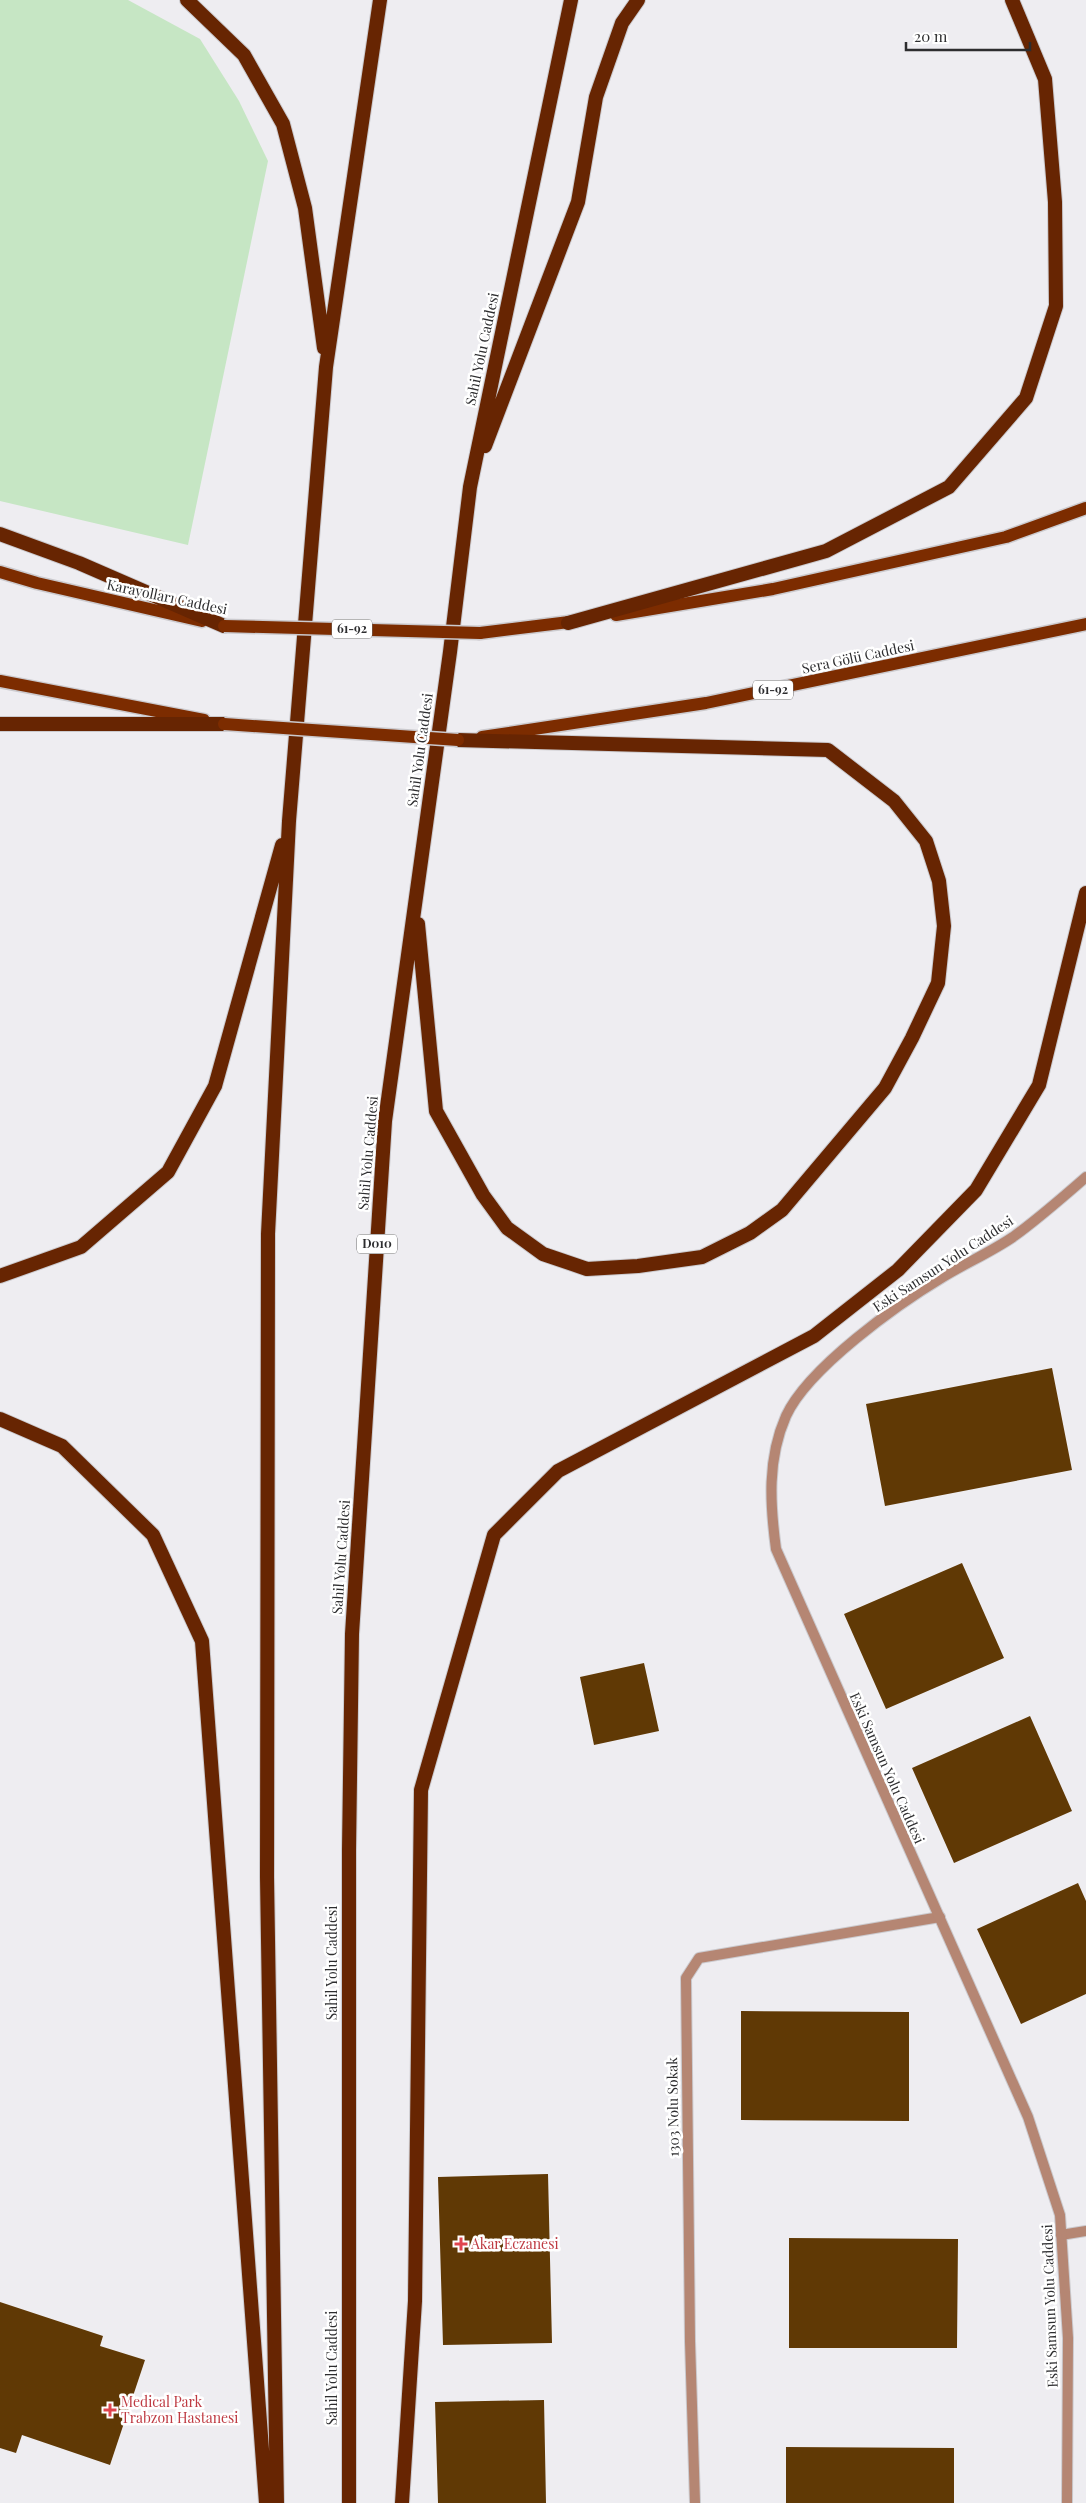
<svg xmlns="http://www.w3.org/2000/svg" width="1086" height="2503" font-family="'Playfair Display',serif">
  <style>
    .green { fill: #c6e6c4 }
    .building { fill: #603905 }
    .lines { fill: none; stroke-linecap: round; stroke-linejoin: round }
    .minor-casing { stroke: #cbcace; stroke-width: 12 }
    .tertiary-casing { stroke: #cbcace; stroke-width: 12 }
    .primary-casing { stroke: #cbcace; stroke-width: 15 }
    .trunk-casing { stroke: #cbcace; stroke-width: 16 }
    .minor { stroke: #b58673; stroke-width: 10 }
    .tertiary { stroke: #b58673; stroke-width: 10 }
    .primary { stroke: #7c2c00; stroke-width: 12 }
    .trunk { stroke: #672502; stroke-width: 14 }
    .primary-bridge-casing { stroke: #cbcace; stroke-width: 15; stroke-linecap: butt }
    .primary-bridge { stroke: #7c2c00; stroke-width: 12 }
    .health-dot { fill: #e0444e; stroke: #fff; stroke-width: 2 }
    .labels { text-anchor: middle; stroke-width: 5; stroke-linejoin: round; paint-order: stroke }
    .shield { fill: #fff; stroke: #6c6c6d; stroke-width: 1 }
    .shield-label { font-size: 12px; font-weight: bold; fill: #2d2d2f }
    .street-label { font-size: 14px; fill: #2d2d2f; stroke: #fff }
    .health-label { font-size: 14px; fill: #be3a42; stroke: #fff; text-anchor: start }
  </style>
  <rect width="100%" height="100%" fill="#eeedf1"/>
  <path class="green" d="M 0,0 L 128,0 L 200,39 L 239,101 L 268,161 L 188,545 L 0,501 Z"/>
  <path class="building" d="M 1052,1368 L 1072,1470 L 885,1506 L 866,1404 Z
    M 962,1563 L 1004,1658 L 886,1709 L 844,1614 Z
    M 644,1663 L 659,1731 L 594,1745 L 580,1677 Z
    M 1030,1716 L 1072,1811 L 954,1863 L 912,1768 Z
    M 1078,1883 L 1086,1901 L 1086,1994 L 1021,2024 L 977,1929 Z
    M 741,2011 L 909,2012 L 909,2121 L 741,2120 Z
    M 548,2174 L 552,2343 L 443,2345 L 438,2177 Z
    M 789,2238 L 958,2239 L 957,2348 L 789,2348 Z
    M 0,2302 L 103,2336 L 100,2346 L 145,2360 L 110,2465 L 22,2435 L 16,2453 L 0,2448 Z
    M 544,2400 L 546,2503 L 438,2503 L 435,2402 Z
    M 786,2447 L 954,2448 L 954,2503 L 786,2503 Z"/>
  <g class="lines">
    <g class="minor-casing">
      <path id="minor" d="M 1061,2235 L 1086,2231
        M 695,2503 L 690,2341 L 686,1978 L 699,1958 L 940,1917"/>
    </g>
    <g class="tertiary-casing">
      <path id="tertiary" d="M 1067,2503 L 1068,2338 L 1060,2215 L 1028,2117 L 776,1549 C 770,1504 767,1459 786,1416 C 808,1368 898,1304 943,1277 C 966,1263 991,1252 1013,1237 C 1038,1219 1062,1198 1086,1177"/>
    </g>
    <g class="primary-casing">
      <path id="primary" d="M 0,572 L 37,583 L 202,621
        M 616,615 L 773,589 L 1006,537 L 1086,508
        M 480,633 L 577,621
        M 0,681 L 204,720
        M 482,737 L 706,703 L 1086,624"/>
    </g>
    <g class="trunk-casing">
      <path id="trunk" d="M 187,0 L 244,55 L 283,124 L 305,208 L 324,348
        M 485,446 L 578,202 L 596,97 L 622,23 L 638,0
        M 0,534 L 79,563 L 224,626
        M 568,623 L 826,551 L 949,487 L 1026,398 L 1056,306 L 1055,202 L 1045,79 L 1012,0
        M 0,724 L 224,724
        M 418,924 L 436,1111 L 483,1195 L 507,1228 L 543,1254 L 587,1269 L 638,1266 L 702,1257 L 750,1233 L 782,1210 L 885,1088 L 912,1038 L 938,983 L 944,926 L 939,881 L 926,841 L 894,801 L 828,750 L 458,740
        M 0,1276 L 81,1247 L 168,1172 L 215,1086 L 282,845
        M 0,1419 L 62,1446 L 153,1535 L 202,1641 L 266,2503
        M 277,2503 L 267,1877 L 268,1234 L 289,821 L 326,367 L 380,0
        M 349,2503 L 349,1850 L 352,1634 L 385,1121 L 450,652 L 470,487 L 571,0
        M 402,2503 L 415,2301 L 421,1790 L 494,1535 L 558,1471 L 814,1336 L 898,1270 L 976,1190 L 1039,1085 L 1086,893"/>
    </g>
    <use href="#minor" class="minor"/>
    <use href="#tertiary" class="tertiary"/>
    <use href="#primary" class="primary"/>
    <use href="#trunk" class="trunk"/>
    <g class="primary-bridge-casing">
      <path id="primary-bridge" d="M 224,626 L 480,633
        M 224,724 L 458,740"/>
    </g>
    <use href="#primary-bridge" class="primary-bridge"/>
  </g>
  <g class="health-dot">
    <path d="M458.5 2236.5h5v5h5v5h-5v5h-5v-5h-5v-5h5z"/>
    <path d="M107.5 2402.5h5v5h5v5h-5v5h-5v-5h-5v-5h5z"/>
  </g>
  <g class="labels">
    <g class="shield">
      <rect x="332" y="619.5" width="40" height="19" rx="4"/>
      <rect x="753" y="680.5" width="40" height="19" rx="4"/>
      <rect x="357" y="1234.5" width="40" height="19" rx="4"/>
    </g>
    <g class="shield-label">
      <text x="352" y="633">61-92</text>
      <text x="773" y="694">61-92</text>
      <text x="377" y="1248">D010</text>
    </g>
    <g class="street-label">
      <text transform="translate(482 349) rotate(-78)" y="5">Sahil Yolu Caddesi</text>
      <text transform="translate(167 597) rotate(12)" y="5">Karayolları Caddesi</text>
      <text transform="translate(858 657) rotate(-12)" y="5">Sera Gölü Caddesi</text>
      <text transform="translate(420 750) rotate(-82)" y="5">Sahil Yolu Caddesi</text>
      <text transform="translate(368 1153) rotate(-85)" y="5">Sahil Yolu Caddesi</text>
      <text transform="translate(943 1264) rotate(-33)" y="5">Eski Samsun Yolu Caddesi</text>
      <text transform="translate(341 1557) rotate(-86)" y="5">Sahil Yolu Caddesi</text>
      <text transform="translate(887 1768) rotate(66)" y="5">Eski Samsun Yolu Caddesi</text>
      <text transform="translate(332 1963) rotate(-90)" y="5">Sahil Yolu Caddesi</text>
      <text transform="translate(673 2107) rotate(-91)" y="5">1303 Nolu Sokak</text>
      <text transform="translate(1050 2306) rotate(-92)" y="5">Eski Samsun Yolu Caddesi</text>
      <text transform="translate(332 2368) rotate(-90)" y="5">Sahil Yolu Caddesi</text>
    </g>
    <g class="health-label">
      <text x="471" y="2249">Akar Eczanesi</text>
      <text x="121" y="2407">Medical Park<tspan x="121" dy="16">Trabzon Hastanesi</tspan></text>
    </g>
  </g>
  <path d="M906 42v8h124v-8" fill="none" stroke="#2d2d2f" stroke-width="2.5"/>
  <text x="914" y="42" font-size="15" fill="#2d2d2f" stroke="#ffffff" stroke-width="4" paint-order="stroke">20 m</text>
</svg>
